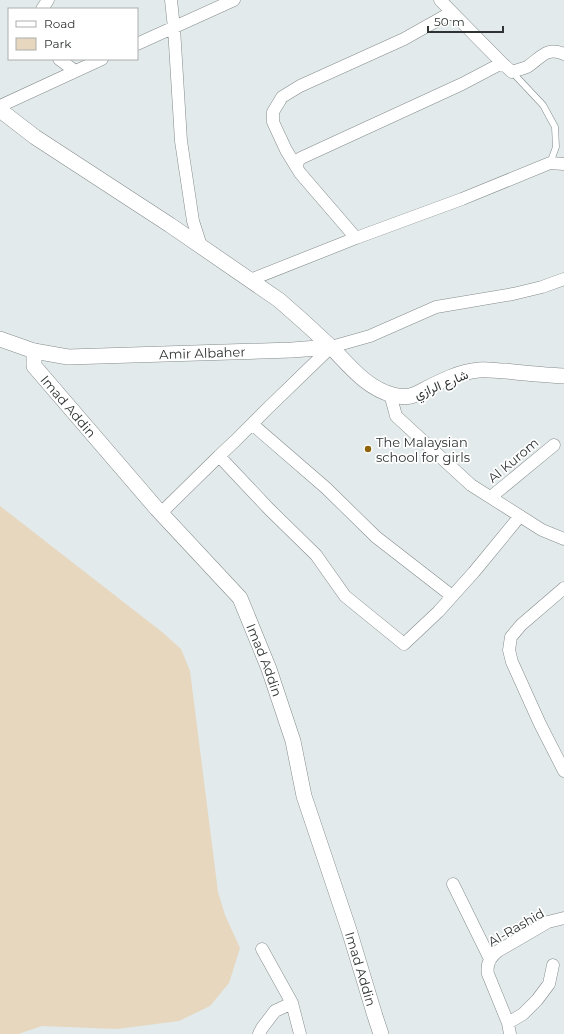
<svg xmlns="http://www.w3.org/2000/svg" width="564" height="1034" font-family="Montserrat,Vazirmatn,sans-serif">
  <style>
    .green { fill: #e6d7be }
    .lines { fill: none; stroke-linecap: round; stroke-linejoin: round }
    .service-casing { stroke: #848b8b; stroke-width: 7 }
    .minor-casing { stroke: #848b8b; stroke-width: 13 }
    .tertiary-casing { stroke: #848b8b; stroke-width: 16 }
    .service { stroke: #fff; stroke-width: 6 }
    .minor { stroke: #fff; stroke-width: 12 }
    .tertiary { stroke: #fff; stroke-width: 15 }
    .poi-dot { fill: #8e650a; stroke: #fff; stroke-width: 1.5 }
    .labels { text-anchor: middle; stroke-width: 3.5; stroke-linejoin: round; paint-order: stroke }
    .street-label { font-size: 13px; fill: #303333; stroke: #fff }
    .poi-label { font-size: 13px; fill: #303333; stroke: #fff; text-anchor: start }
  </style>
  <rect width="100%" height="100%" fill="#e3eaeb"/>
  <path class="green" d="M 0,506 L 162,632 L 181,649 L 190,671 L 218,892 L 225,915 L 240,948 L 229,983 L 210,1006 L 179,1021 L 117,1029 L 42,1026 L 18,1034 L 0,1034 Z"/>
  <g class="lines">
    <g class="service-casing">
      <path id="service" d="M 512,72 L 543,105 L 555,127 L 556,147 L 550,163"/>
    </g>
    <g class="minor-casing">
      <path id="minor" d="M 171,0 L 174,28 L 181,141 L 193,221 L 201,246
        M 440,0 L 502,63
        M 42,9 L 48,0
        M 137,44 L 234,0
        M 59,59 L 75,71
        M 0,106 L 102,59
        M 297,168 L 286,150 L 273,122 L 273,112 L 282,97 L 300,86 L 404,39 L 452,12
        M 356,238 L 300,173 L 297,168 L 298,161 L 301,158 L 462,84 L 502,63 L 512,72 C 517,70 522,69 527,67 C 540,59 546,46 564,54
        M 250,280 L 356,238 L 462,199 L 550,163 L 564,164
        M 390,394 L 395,412 L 396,416 L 471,485 L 542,530 L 564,539
        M 252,424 L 326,488 L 376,537 L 452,596
        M 219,456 L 269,509 L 316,555 L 345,596 L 404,644 L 438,612 L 474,572 L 520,516
        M 491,497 L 554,445
        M 161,513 L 219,456 L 235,441 L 268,408 L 331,347 L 370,336 L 436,307 L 513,294 L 542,287 L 564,279
        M 564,588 L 521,625 L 511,637 L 509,650 L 512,662 L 540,724 L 564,771
        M 453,884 L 490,959
        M 262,949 L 292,1003 L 300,1034
        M 508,1023 L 523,1014 L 537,1000 L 549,984 L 553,965
        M 259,1034 L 262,1028 L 275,1011 L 292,1003
        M 510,1034 L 508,1023 L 488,974 C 486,964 490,957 498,951 L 548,922 L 564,918"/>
    </g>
    <g class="tertiary-casing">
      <g id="tertiary">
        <path d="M 0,110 L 35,137 L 170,225 L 279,300 L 304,322 L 331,347"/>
        <path id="s1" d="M 0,339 L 34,351 L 68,357 L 292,350 L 331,347 C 349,365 366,388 393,395 C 401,397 408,398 416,394 C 436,384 456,372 479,370 C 487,369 497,371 506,371 C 525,373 545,375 564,376"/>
        <path id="s2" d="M 34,351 L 34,366 L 157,509 L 240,598 L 269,669 L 293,741 L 304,796 L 349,930 L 375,1016 L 381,1034"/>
      </g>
    </g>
    <use href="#service" class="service"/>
    <use href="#minor" class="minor"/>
    <use href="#tertiary" class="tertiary"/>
  </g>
  <circle class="poi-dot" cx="368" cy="449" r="4"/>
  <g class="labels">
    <g class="street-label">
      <text dy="5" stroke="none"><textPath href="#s1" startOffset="205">Amir Albaher</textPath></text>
      <text transform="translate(441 384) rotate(-22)" y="5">شارع الرازي</text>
      <text dy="5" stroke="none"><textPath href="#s2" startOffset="68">Imad Addin</textPath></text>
      <text transform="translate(513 460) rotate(-40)" y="5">Al Kurom</text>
      <text dy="5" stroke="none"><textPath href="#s2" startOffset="392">Imad Addin</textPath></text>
      <text transform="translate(516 927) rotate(-30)" y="5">Al-Rashid</text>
      <text dy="5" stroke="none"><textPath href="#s2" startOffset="716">Imad Addin</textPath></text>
    </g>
    <g class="poi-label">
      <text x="376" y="447">The Malaysian<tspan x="376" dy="15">school for girls</tspan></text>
    </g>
  </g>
  <rect x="8" y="8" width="130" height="52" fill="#ffffff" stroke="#acadad"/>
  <rect x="16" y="21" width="20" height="6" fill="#ffffff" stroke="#acadad"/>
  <text x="44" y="28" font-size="12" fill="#303333">Road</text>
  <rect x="16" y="38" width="20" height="12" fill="#e6d7be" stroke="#acadad"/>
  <text x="44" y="48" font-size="12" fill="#303333">Park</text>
  <path d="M428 26v6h75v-6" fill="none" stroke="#303333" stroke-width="2"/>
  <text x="434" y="26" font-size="12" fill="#303333" stroke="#ffffff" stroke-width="3" paint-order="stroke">50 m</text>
</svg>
